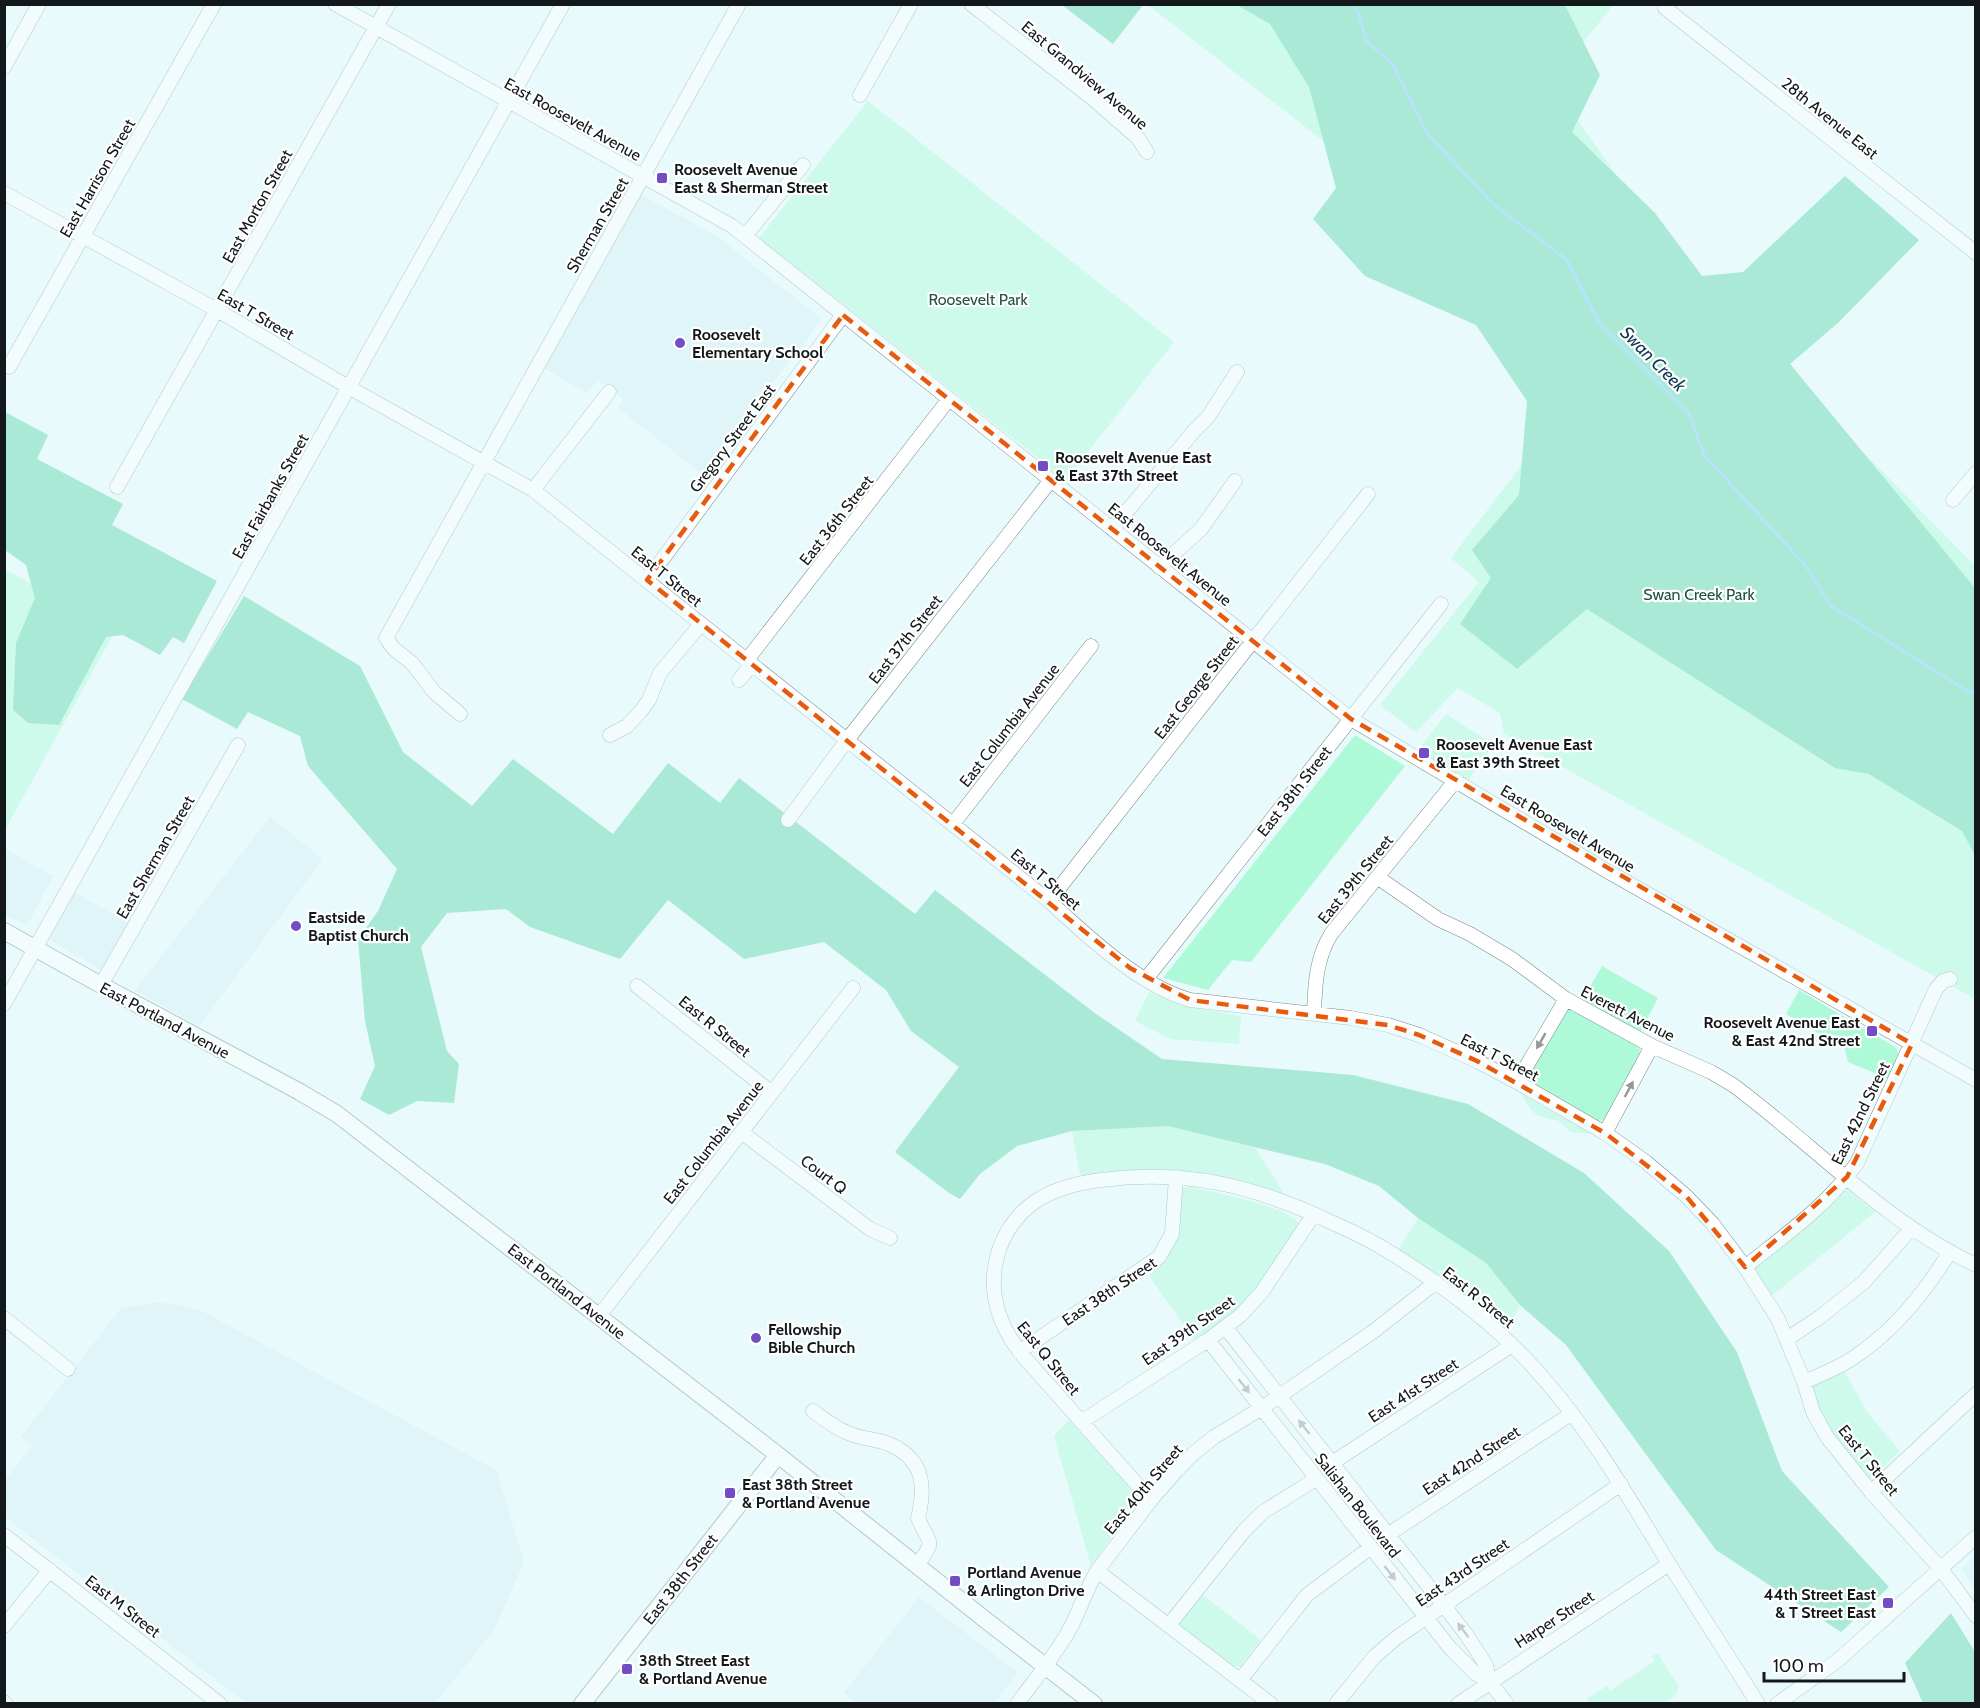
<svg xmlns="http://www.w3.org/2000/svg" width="1980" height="1708" font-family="Cabin,sans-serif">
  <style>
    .built { fill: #d5f0f2 }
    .green { fill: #aefad8 }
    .forest { fill: #5ed5a7 }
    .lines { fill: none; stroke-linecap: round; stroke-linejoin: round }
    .stream { stroke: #7ecafb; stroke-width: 3 }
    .minor-casing { stroke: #7a8a8b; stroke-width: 15 }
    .major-casing { stroke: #7a8a8b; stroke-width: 18 }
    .minor { stroke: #fff; stroke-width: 14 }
    .major { stroke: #fff; stroke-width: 16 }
    .oneway { fill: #959898 }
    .marked { fill: none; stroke: #e8590c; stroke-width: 4.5; stroke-dasharray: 12 8; stroke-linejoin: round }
    .poi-dot { fill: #724dc6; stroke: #fff; stroke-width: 2 }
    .labels { text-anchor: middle; stroke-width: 4.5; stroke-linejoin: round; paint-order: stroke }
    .street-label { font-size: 16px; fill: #13191a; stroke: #fff }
    .poi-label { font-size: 16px; font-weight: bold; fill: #13191a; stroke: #fff; text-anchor: start }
    .park-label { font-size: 16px; fill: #235441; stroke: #fff }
    .water-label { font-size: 18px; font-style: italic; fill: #0d3951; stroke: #fff }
  </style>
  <rect width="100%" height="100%" fill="#e8fafb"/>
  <path class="built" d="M 639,194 L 715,235 L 822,319 L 702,474 L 618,408 L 624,400 L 598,380 L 587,393 L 542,367 Z
    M 270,817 L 322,858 L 317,867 L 199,1026 L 135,990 Z
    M 5,849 L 53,876 L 27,926 L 5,914 Z
    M 74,892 L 129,923 L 102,970 L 48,939 Z
    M 159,1302 L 200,1310 L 496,1470 L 524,1562 L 495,1628 L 436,1703 L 246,1703 L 5,1517 L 4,1481 L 32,1446 L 21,1437 L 121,1308 Z
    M 1975,1555 L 1975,1590 L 1961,1569 Z
    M 919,1597 L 1018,1673 L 994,1703 L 857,1703 L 844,1693 Z"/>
  <path class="green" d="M 1148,5 L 1613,5 L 1551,83 L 1681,266 L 1975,566 L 1975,999 L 1504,734 L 1500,713 L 1458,688 L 1416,732 L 1380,705 L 1479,582 L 1451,558 L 1599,363 L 1388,191 Z
    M 868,101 L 1174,342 L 1066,480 L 759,238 Z
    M 5,569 L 115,631 L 5,830 Z
    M 1446,714 L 1494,745 L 1467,781 L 1417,751 Z
    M 1355,735 L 1405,766 L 1251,962 L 1232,960 L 1208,990 L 1163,978 Z
    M 1602,966 L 1658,998 L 1640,1033 L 1581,1002 Z
    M 1799,990 L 1895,1047 C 1903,1057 1895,1068 1889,1079 L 1848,1062 L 1845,1049 L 1786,1014 Z
    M 1149,992 L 1182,1006 L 1241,1016 L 1239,1044 L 1171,1039 L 1135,1021 Z
    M 1565,1010 L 1570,1010 L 1637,1045 L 1640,1049 L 1639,1059 L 1605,1119 L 1597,1122 L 1525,1079 Z
    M 1520,1093 L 1592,1134 L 1571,1132 L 1559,1121 L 1538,1116 L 1532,1111 Z
    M 1168,1126 L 1255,1147 L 1284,1194 L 1229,1178 L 1172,1171 L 1080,1175 L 1072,1131 Z
    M 1188,1187 C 1210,1191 1290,1206 1299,1224 L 1253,1293 L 1234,1312 L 1195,1341 L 1149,1276 C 1161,1263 1174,1252 1177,1233 C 1179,1219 1174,1200 1183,1188 Z
    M 1841,1189 L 1848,1190 L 1875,1212 L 1769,1298 L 1753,1266 Z
    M 1418,1218 L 1486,1263 L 1520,1305 L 1506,1332 L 1453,1285 L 1399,1249 Z
    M 1843,1369 L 1867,1412 L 1900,1451 L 1871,1478 L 1866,1478 L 1837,1446 L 1809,1390 L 1812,1383 Z
    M 1069,1420 L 1137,1495 L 1138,1500 L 1091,1566 L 1054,1436 Z
    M 1199,1592 L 1261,1640 L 1240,1667 L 1232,1666 L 1180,1627 L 1179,1621 Z
    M 1656,1654 L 1658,1654 L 1679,1687 L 1675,1696 L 1663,1703 L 1588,1703 L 1588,1698 L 1607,1686 L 1610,1691 L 1655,1661 L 1652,1656 Z"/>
  <path class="forest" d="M 1062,5 L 1143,5 L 1113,44 Z
    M 1237,5 L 1565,5 L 1600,75 L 1572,132 L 1655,213 L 1702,276 L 1743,272 L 1845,176 L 1919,240 L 1839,322 L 1790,364 L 1975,588 L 1975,855 L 1962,831 L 1869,774 L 1835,768 L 1587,609 L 1517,669 L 1460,624 L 1491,578 L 1472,550 L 1519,495 L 1527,401 L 1476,325 L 1365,276 L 1313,219 L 1336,188 L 1309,87 L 1270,24 Z
    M 5,412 L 48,435 L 37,459 L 123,504 L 112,525 L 217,581 L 184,643 L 173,637 L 160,655 L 123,635 L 106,637 L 59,725 L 28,723 L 13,710 L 16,643 L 35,598 L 26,565 L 5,550 Z
    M 244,596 L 360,666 L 403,752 L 472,806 L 513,759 L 613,834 L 668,763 L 720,803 L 739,778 L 915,914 L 935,890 L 1096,1014 L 1162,1059 L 1353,1075 L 1468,1104 L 1584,1173 L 1669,1251 L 1737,1352 L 1782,1471 L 1889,1587 L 1841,1632 L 1716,1550 L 1566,1345 L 1520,1305 L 1486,1263 L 1418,1218 L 1379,1186 L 1325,1164 L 1168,1126 L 1072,1131 L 1017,1146 L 980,1174 L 960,1199 L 949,1193 L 895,1152 L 959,1067 L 911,1031 L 886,990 L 824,942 L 744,959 L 668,900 L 620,959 L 530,927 L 506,909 L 447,913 L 421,947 L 447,1051 L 459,1064 L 454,1103 L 417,1101 L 389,1115 L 360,1099 L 375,1066 L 365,1021 L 358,939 L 378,911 L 397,869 L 308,766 L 300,736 L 248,712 L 237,729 L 182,699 Z
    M 1951,1613 L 1975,1652 L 1975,1703 L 1923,1703 L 1905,1663 Z"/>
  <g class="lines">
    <path class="stream" d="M 1353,4 L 1358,12 L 1366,41 L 1392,63 L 1427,133 L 1494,205 L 1567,260 L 1599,323 L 1689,413 L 1704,455 L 1805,565 L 1831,606 L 1966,690 L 1976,693"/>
    <g class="minor-casing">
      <path id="minor" d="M 335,4 L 732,226 L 1351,719 L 1607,871 L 1976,1080
        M 971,4 L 1092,98 L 1138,138 L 1147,152
        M 1665,8 L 1976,253
        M 4,67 L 39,4
        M 860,95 L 911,4
        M 4,193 L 217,310 L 350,388 L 533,490 L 1049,901 C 1087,936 1140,986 1190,1000 L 1351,1018 L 1388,1025 L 1419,1035 L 1477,1061 L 1517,1082 L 1605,1133 L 1646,1162 L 1686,1196 L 1712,1223 L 1745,1267 L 1778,1319 L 1804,1382 L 1813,1412 L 1827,1437 L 1871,1492 L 1941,1569 L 1976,1616
        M 745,236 L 803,165
        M 9,367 L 214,4
        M 117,487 L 389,4
        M 533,490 L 609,392
        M 1953,500 L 1976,473
        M 1112,529 L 1194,431 L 1208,417 L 1237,372
        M 1159,567 L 1201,529 L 1235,481
        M 647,580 L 843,315
        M 747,660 L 949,399
        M 739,680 L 752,664
        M 460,714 L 434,692 L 412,663 L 394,649 L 386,638 L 739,4
        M 610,735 L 627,726 L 641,711 L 649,700 L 660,673 L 701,624
        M 788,820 L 847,740 L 1051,480
        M 953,824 L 1091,646
        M 1377,877 L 1438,919 L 1470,934 L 1512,959 L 1566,999 L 1652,1046 L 1711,1072 L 1733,1085 C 1814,1145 1884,1222 1976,1265
        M 1049,901 L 1368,494
        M 1146,979 L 1441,604
        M 101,985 L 238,745
        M 637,986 L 772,1093
        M 4,1004 L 563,4
        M 1314,1013 C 1315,984 1316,959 1331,934 L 1456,780
        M 1517,1082 L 1566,999
        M 741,1132 L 870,1229 L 890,1238
        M 1605,1133 L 1652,1046
        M 1745,1267 C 1785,1235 1828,1205 1857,1163 L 1936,989 L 1943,981 L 1950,979
        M 599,1316 L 853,988
        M 4,1318 L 68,1369
        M 1226,1328 L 1466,1634 L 1486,1665 L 1489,1681
        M 1787,1339 L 1820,1317 L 1864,1282 L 1911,1229
        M 1208,1340 L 1450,1648 L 1476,1674 L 1489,1681 L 1507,1704
        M 1019,1352 L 1159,1257 L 1172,1234 L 1176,1177
        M 1804,1382 C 1820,1375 1838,1368 1853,1358 C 1894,1331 1924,1294 1949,1253
        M 813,1411 C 824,1419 835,1428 848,1433 C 861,1439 876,1439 889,1444 C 924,1459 926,1486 918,1518 C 928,1544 938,1538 917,1565
        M 1081,1422 L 1208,1340 L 1241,1315 L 1262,1292 L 1314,1214
        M 1332,1463 L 1512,1345
        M 1871,1492 L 1976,1394
        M 1151,1500 L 1023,1356 C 998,1325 986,1290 999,1250 C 1016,1202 1054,1186 1101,1180 C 1187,1169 1256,1186 1333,1223 C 1356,1233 1378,1244 1399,1258 C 1443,1286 1488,1320 1524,1357 C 1581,1416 1624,1489 1666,1559 C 1696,1607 1728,1655 1758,1704
        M 1389,1534 L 1571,1414
        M 4,1535 L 220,1704
        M 1097,1571 L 1271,1704
        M 1169,1625 L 1244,1531 L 1263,1512 L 1316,1479
        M 4,1626 L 50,1570
        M 1241,1679 L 1307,1595 L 1370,1548
        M 4,1702 L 6,1704
        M 1017,1704 C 1034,1681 1052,1659 1067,1634 C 1079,1614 1085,1591 1097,1571 L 1151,1500 L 1177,1470 L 1194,1453 L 1214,1437 L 1262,1408 L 1374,1331 L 1436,1282
        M 1336,1704 L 1374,1657 L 1396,1638 L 1621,1484
        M 1458,1704 L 1669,1564
        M 1777,1704 L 1837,1661 L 1976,1537"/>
    </g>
    <g class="major-casing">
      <path id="major" d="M 4,931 L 101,985 L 300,1092 L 337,1114 L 778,1455 L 983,1618 L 1094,1704
        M 582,1704 L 778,1455"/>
    </g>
    <use href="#minor" class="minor"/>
    <use href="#major" class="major"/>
  </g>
  <defs><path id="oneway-solid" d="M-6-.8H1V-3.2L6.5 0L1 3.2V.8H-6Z" transform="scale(1.5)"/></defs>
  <g class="oneway">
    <use href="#oneway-solid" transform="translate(1541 1041) rotate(120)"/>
    <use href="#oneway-solid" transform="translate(1629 1089) rotate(-62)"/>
    <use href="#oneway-solid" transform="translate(1244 1386) rotate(52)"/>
    <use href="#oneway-solid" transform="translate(1304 1427) rotate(-128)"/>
    <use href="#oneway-solid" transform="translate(1390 1573) rotate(52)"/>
    <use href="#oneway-solid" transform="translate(1463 1630) rotate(-127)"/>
  </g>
  <path d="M0 0H1980V1708H0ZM 843,315 L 1351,719 L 1912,1044 L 1847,1177 L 1745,1267 L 1686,1196 L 1605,1133 L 1477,1061 L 1419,1035 L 1388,1025 L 1190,1000 L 1130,968 L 647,580 Z" fill="#e8fafb" fill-opacity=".55" fill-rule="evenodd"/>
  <path class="marked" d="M 843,315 L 1351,719 L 1912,1044 L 1847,1177 L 1745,1267 L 1686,1196 L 1605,1133 L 1477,1061 L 1419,1035 L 1388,1025 L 1190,1000 L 1130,968 L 647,580 Z"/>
  <g class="poi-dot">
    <rect x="656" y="172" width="12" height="12" rx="3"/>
    <circle cx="680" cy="343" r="6"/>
    <rect x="1037" y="460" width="12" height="12" rx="3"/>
    <rect x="1418" y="747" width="12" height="12" rx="3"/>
    <circle cx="296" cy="926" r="6"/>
    <rect x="1866" y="1025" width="12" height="12" rx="3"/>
    <circle cx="756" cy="1338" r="6"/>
    <rect x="724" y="1487" width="12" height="12" rx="3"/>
    <rect x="949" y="1575" width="12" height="12" rx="3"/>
    <rect x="1882" y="1597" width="12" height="12" rx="3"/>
    <rect x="621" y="1663" width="12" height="12" rx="3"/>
  </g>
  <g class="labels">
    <g class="street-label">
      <text transform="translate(1085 75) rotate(40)" y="6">East Grandview Avenue</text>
      <text transform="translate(1830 118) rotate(39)" y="6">28th Avenue East</text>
      <text transform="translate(573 119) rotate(29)" y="6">East Roosevelt Avenue</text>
      <text transform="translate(97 178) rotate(-60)" y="6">East Harrison Street</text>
      <text transform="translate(257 206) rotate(-61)" y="6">East Morton Street</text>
      <text transform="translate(597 225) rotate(-60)" y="6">Sherman Street</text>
      <text transform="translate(256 314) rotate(30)" y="6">East T Street</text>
      <text transform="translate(732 438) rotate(-53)" y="6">Gregory Street East</text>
      <text transform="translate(270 496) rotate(-61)" y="6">East Fairbanks Street</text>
      <text transform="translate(836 520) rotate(-52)" y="6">East 36th Street</text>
      <text transform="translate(1170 554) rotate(39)" y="6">East Roosevelt Avenue</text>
      <text transform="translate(667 576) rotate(39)" y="6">East T Street</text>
      <text transform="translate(905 639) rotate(-52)" y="6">East 37th Street</text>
      <text transform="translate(1196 687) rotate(-52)" y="6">East George Street</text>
      <text transform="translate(1009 725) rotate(-52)" y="6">East Columbia Avenue</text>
      <text transform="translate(1294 791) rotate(-52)" y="6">East 38th Street</text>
      <text transform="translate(1568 828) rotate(31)" y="6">East Roosevelt Avenue</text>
      <text transform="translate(155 857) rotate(-60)" y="6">East Sherman Street</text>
      <text transform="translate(1046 879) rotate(40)" y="6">East T Street</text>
      <text transform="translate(1355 879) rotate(-51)" y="6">East 39th Street</text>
      <text transform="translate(1628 1013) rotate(27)" y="6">Everett Avenue</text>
      <text transform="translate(165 1020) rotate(28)" y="6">East Portland Avenue</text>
      <text transform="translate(715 1026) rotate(39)" y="6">East R Street</text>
      <text transform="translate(1500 1057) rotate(27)" y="6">East T Street</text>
      <text transform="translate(1860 1113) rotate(-64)" y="6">East 42nd Street</text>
      <text transform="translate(713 1142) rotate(-52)" y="6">East Columbia Avenue</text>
      <text transform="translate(824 1174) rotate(37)" y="6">Court Q</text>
      <text transform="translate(567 1291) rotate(38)" y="6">East Portland Avenue</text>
      <text transform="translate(1109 1291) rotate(-34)" y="6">East 38th Street</text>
      <text transform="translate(1479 1297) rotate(39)" y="6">East R Street</text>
      <text transform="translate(1188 1330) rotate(-35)" y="6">East 39th Street</text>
      <text transform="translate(1049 1358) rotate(51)" y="6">East Q Street</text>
      <text transform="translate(1413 1390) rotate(-33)" y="6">East 41st Street</text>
      <text transform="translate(1471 1460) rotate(-33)" y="6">East 42nd Street</text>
      <text transform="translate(1869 1460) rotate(51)" y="6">East T Street</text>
      <text transform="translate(1143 1489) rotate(-50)" y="6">East 40th Street</text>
      <text transform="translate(1358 1505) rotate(52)" y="6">Salishan Boulevard</text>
      <text transform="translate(1462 1572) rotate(-34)" y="6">East 43rd Street</text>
      <text transform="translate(680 1579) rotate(-52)" y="6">East 38th Street</text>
      <text transform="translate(123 1606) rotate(38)" y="6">East M Street</text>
      <text transform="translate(1554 1619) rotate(-33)" y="6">Harper Street</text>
    </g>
    <g class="poi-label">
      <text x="674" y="175">Roosevelt Avenue<tspan x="674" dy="18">East &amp; Sherman Street</tspan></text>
      <text x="692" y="340">Roosevelt<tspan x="692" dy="18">Elementary School</tspan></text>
      <text x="1055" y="463">Roosevelt Avenue East<tspan x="1055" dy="18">&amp; East 37th Street</tspan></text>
      <text x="1436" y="750">Roosevelt Avenue East<tspan x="1436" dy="18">&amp; East 39th Street</tspan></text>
      <text x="308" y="923">Eastside<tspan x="308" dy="18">Baptist Church</tspan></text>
      <text x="1860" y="1028" text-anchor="end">Roosevelt Avenue East<tspan x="1860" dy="18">&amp; East 42nd Street</tspan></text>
      <text x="768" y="1335">Fellowship<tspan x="768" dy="18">Bible Church</tspan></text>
      <text x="742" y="1490">East 38th Street<tspan x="742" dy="18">&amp; Portland Avenue</tspan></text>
      <text x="967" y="1578">Portland Avenue<tspan x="967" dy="18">&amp; Arlington Drive</tspan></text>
      <text x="1876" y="1600" text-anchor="end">44th Street East<tspan x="1876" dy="18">&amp; T Street East</tspan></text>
      <text x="639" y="1666">38th Street East<tspan x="639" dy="18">&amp; Portland Avenue</tspan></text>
    </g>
    <g class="park-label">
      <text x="978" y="305">Roosevelt Park</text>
      <text x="1699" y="600">Swan Creek Park</text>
    </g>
    <g class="water-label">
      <text transform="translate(1653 359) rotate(45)" y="6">Swan Creek</text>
    </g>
  </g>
  <rect width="1980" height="1708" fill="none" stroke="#13191a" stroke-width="12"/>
  <path d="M1764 1672v9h140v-9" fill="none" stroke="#13191a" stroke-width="3"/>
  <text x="1773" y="1672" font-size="18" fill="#13191a" stroke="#ffffff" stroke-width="4.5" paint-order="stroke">100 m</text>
</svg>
